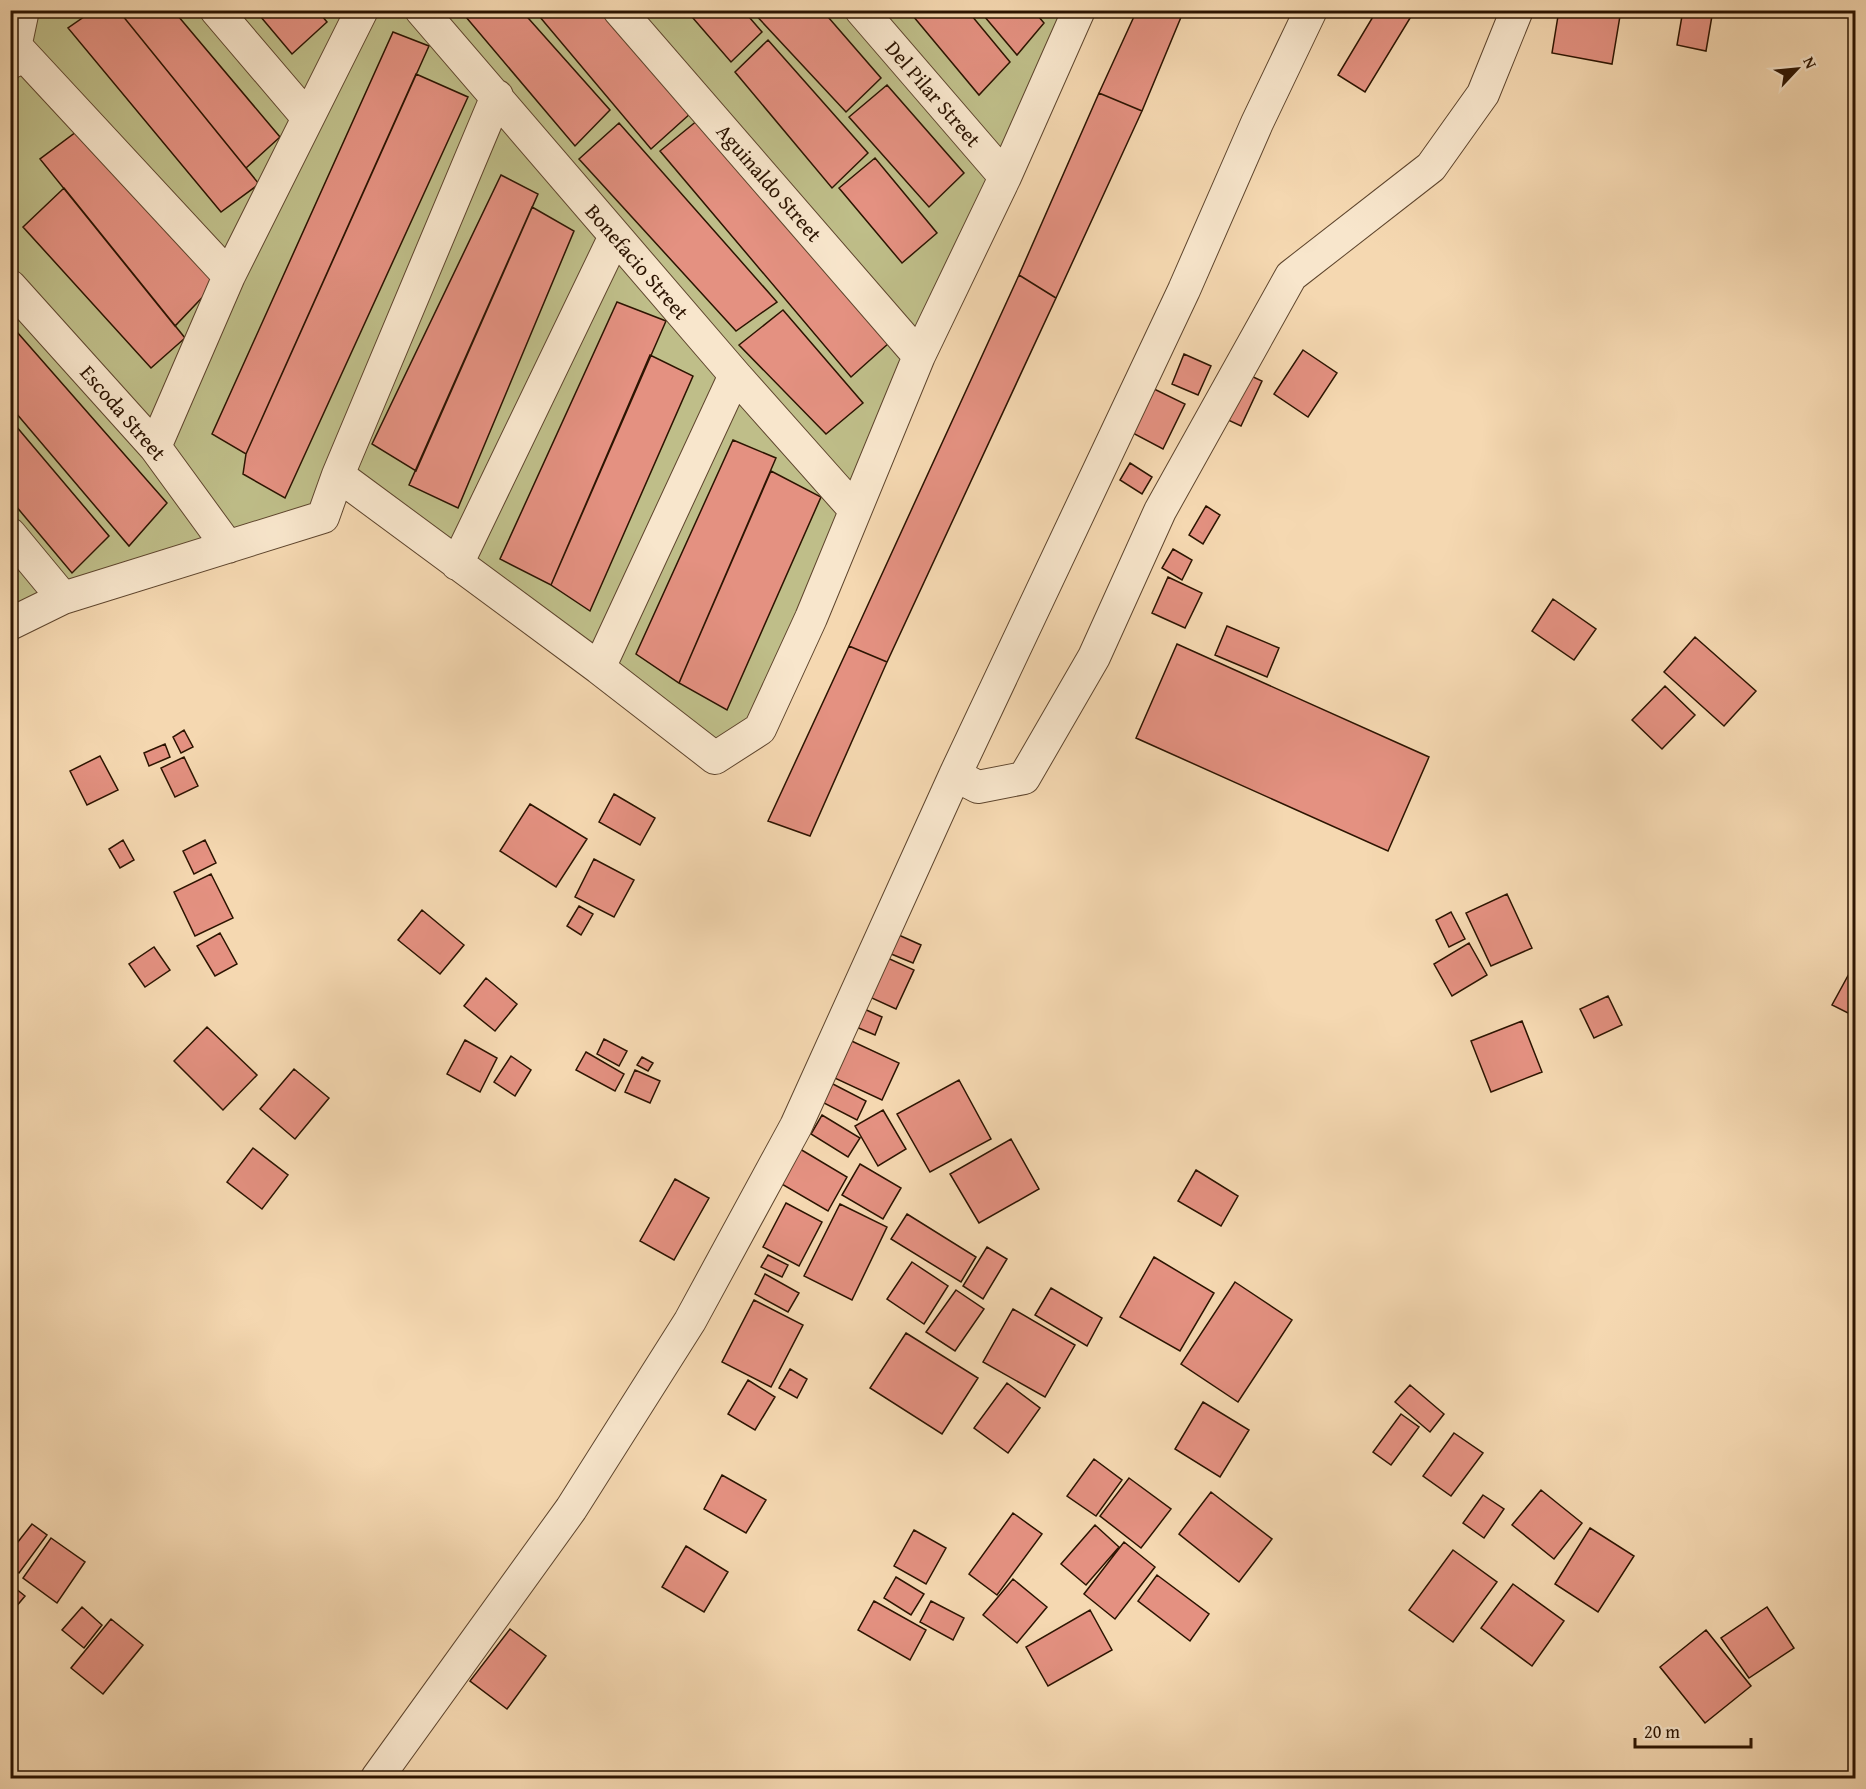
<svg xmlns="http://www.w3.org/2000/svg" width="1866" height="1789" font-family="'Gentium Book Plus',serif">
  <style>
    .green { fill: #bfbe89; stroke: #766945; stroke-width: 1.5 }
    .building { fill: #e49181; stroke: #2c1401; stroke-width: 1.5 }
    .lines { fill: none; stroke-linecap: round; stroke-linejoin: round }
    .minor-casing { stroke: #5e452d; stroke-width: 34 }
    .minor { stroke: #f8e6cc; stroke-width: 32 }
    .labels { text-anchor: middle; stroke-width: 4.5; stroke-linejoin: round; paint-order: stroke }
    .street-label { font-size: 21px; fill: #2c1401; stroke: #f8e6cc }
  </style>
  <rect width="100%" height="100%" fill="#f5d8b1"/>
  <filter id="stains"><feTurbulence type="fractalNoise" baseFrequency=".00333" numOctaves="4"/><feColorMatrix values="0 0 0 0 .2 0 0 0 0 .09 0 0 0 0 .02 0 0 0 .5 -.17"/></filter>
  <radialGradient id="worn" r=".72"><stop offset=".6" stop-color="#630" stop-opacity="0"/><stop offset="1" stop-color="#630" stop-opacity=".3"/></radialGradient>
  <path class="green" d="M 23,11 L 1079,11 L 760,729 L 715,758 L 339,476 L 323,517 L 11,624 L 10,70 Z"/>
  <path class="building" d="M 94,10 L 118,10 L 259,184 L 221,212 L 68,28 Z
    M 118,10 L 173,10 L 280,137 L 246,168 Z
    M 255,10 L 317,10 L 327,22 L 292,54 Z
    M 460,10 L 521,10 L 610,110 L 575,146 Z
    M 534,10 L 603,10 L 691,113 L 651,149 Z
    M 686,10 L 743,10 L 762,32 L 731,62 Z
    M 751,10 L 822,10 L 881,78 L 846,112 Z
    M 908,10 L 967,10 L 1010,62 L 979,95 Z
    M 979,10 L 1033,10 L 1044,23 L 1017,55 Z
    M 1137,10 L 1184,10 L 1142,111 L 1099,93 Z
    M 1377,10 L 1415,10 L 1365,92 L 1338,75 Z
    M 1559,10 L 1621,10 L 1612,64 L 1552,53 Z
    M 1683,10 L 1713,10 L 1706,51 L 1677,45 Z
    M 393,32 L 429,46 L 246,454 L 212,434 Z
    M 768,40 L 868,153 L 832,188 L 735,72 Z
    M 416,74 L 468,97 L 285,498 L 243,474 L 246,454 Z
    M 887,85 L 964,173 L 929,207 L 849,117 Z
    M 1099,93 L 1142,111 L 1056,298 L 1019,275 Z
    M 698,120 L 889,343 L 851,377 L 660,151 Z
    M 619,123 L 777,302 L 736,331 L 579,159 Z
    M 80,129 L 215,284 L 175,326 L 40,159 Z
    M 875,158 L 937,233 L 902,263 L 839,188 Z
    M 501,175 L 538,194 L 416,471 L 372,444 Z
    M 64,188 L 185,338 L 151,368 L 23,227 Z
    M 532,207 L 574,231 L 458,508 L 409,485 Z
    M 1019,275 L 1056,298 L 887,662 L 849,646 Z
    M 617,302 L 666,321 L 551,585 L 500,559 Z
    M 783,310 L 863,403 L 826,434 L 739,345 Z
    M 10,324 L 167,503 L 129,546 L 10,406 Z
    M 1303,350 L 1337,373 L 1308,417 L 1274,394 Z
    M 1184,354 L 1211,366 L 1198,395 L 1172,384 Z
    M 650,355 L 693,376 L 590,611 L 551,585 Z
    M 1249,375 L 1262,381 L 1241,426 L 1228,420 Z
    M 1148,386 L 1185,404 L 1163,449 L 1127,430 Z
    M 10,419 L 109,536 L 72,573 L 10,499 Z
    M 733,440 L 776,458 L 679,683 L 636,654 Z
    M 1130,463 L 1152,477 L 1142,494 L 1120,480 Z
    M 771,471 L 821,497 L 727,710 L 679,683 Z
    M 1206,506 L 1220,515 L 1203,544 L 1189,535 Z
    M 1173,549 L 1192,560 L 1182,580 L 1162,568 Z
    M 1168,577 L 1202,593 L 1185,628 L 1152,613 Z
    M 1553,599 L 1596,629 L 1574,660 L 1532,631 Z
    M 1227,626 L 1279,648 L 1267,677 L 1215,655 Z
    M 1695,637 L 1756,691 L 1724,726 L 1664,672 Z
    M 1177,644 L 1429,757 L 1388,851 L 1136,738 Z
    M 849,646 L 887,662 L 810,836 L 768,821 Z
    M 1665,686 L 1695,715 L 1662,749 L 1632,720 Z
    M 184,730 L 193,747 L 181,753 L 173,737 Z
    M 165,744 L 170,757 L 149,766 L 144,753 Z
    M 100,756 L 118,790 L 87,805 L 70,771 Z
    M 184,757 L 198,786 L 175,797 L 161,768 Z
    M 614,794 L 655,818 L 640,845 L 599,822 Z
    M 530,804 L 587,839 L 556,887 L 500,851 Z
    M 123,840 L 134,860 L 120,868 L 109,849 Z
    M 205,840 L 216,863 L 194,874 L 183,851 Z
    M 594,859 L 634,880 L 614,917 L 575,897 Z
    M 211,874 L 233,918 L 195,936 L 174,892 Z
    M 1507,894 L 1532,948 L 1491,966 L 1466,913 Z
    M 579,906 L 593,914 L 581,935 L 567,926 Z
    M 422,910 L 464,945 L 440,974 L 398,940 Z
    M 1451,912 L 1465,939 L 1449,947 L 1436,920 Z
    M 892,932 L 921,945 L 913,963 L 884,951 Z
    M 220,933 L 237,964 L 215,976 L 197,946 Z
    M 1469,943 L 1487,975 L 1452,996 L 1434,964 Z
    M 154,947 L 170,970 L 145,987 L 129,964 Z
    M 881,955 L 914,970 L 896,1009 L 863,994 Z
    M 1856,961 L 1856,1017 L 1832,1005 Z
    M 486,978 L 517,1004 L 495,1031 L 464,1006 Z
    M 1608,996 L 1622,1025 L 1594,1038 L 1580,1009 Z
    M 862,1008 L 882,1017 L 875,1035 L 854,1026 Z
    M 1522,1021 L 1542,1072 L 1491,1092 L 1471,1041 Z
    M 207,1027 L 257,1075 L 223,1110 L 174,1061 Z
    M 843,1037 L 899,1063 L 882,1100 L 826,1074 Z
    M 604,1039 L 627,1051 L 619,1066 L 597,1054 Z
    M 465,1040 L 497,1058 L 480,1092 L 447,1074 Z
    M 586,1052 L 624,1074 L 615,1091 L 576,1070 Z
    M 511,1056 L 531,1070 L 515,1096 L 494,1082 Z
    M 642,1057 L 653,1063 L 648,1071 L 637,1065 Z
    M 294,1069 L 329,1098 L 295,1139 L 260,1109 Z
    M 635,1070 L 660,1081 L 650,1103 L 625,1092 Z
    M 959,1080 L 991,1139 L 930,1172 L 897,1114 Z
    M 831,1083 L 866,1101 L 857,1120 L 822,1102 Z
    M 883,1110 L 906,1149 L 878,1166 L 855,1126 Z
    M 822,1115 L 860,1138 L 848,1157 L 811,1134 Z
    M 1011,1139 L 1039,1189 L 979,1223 L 950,1174 Z
    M 253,1148 L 288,1175 L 262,1209 L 227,1182 Z
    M 800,1149 L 847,1177 L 828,1211 L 780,1183 Z
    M 860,1164 L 901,1188 L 883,1219 L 842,1195 Z
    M 1196,1170 L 1238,1196 L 1221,1226 L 1178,1201 Z
    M 675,1179 L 709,1198 L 674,1260 L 640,1241 Z
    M 786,1203 L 822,1222 L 799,1266 L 763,1247 Z
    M 840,1204 L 887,1227 L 852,1300 L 804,1276 Z
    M 907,1214 L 976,1257 L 961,1282 L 891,1239 Z
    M 987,1247 L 1007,1259 L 983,1299 L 963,1286 Z
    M 768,1255 L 788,1265 L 782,1277 L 761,1267 Z
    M 1154,1257 L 1214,1293 L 1180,1351 L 1120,1317 Z
    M 912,1262 L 948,1286 L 924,1324 L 887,1299 Z
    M 765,1274 L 799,1293 L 788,1312 L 755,1294 Z
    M 1235,1282 L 1292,1320 L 1238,1402 L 1181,1364 Z
    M 1051,1288 L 1102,1318 L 1087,1346 L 1035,1315 Z
    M 956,1290 L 984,1309 L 955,1351 L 926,1332 Z
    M 754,1300 L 803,1325 L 771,1387 L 722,1362 Z
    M 1013,1309 L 1075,1345 L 1045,1397 L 983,1362 Z
    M 906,1333 L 978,1378 L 942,1434 L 870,1388 Z
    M 790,1369 L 807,1379 L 797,1398 L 779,1388 Z
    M 748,1380 L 775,1397 L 755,1430 L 728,1414 Z
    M 1007,1383 L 1040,1408 L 1008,1453 L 974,1428 Z
    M 1410,1385 L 1444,1414 L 1430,1432 L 1395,1402 Z
    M 1203,1402 L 1249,1430 L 1220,1477 L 1175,1449 Z
    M 1401,1414 L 1419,1427 L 1391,1465 L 1373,1452 Z
    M 1454,1433 L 1483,1453 L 1451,1496 L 1423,1476 Z
    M 1094,1459 L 1122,1480 L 1096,1516 L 1067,1496 Z
    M 722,1475 L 766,1500 L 746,1533 L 704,1509 Z
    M 1129,1478 L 1171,1509 L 1141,1548 L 1100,1516 Z
    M 1541,1490 L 1582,1523 L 1554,1559 L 1512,1525 Z
    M 1211,1492 L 1272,1539 L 1239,1582 L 1179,1534 Z
    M 1483,1495 L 1504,1509 L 1484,1538 L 1463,1523 Z
    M 1013,1513 L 1042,1534 L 997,1595 L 969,1574 Z
    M 32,1524 L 47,1535 L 19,1573 L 10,1566 L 10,1552 Z
    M 1095,1525 L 1119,1547 L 1086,1585 L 1061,1564 Z
    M 1590,1528 L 1634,1556 L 1598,1612 L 1555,1584 Z
    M 914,1530 L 946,1548 L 926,1584 L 894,1566 Z
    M 51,1538 L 85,1562 L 57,1603 L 23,1578 Z
    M 1124,1542 L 1155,1567 L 1115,1619 L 1084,1594 Z
    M 686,1546 L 728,1572 L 704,1612 L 662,1587 Z
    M 1453,1550 L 1497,1582 L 1453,1642 L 1409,1610 Z
    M 1157,1575 L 1209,1614 L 1190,1641 L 1138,1601 Z
    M 896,1577 L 924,1594 L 911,1615 L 884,1598 Z
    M 1013,1579 L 1047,1607 L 1017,1643 L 983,1615 Z
    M 10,1584 L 25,1596 L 10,1614 Z
    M 1513,1584 L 1564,1621 L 1532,1666 L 1481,1628 Z
    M 874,1601 L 926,1630 L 910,1660 L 858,1630 Z
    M 931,1601 L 964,1618 L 953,1640 L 920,1622 Z
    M 82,1607 L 102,1625 L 84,1648 L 62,1630 Z
    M 1767,1607 L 1794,1648 L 1749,1678 L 1721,1638 Z
    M 1090,1610 L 1112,1650 L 1048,1686 L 1026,1647 Z
    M 111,1619 L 143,1645 L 103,1694 L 71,1668 Z
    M 510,1629 L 546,1656 L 507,1709 L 470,1681 Z
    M 1706,1630 L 1751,1686 L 1705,1723 L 1660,1667 Z"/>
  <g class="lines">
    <g class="minor-casing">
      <path id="minor" d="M 216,10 L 308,118
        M 421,10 L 735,375 L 855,510
        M 619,10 L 919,356
        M 861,10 L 1005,177
        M 10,40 L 229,276
        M 12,62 L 23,10
        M 10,286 L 155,447 L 228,547
        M 155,447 L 229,276 L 362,10
        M 338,475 L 497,96
        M 10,534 L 63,598
        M 457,564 L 615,236
        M 10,624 L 63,598 L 323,517 L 338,475 L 599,668 L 715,758 L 760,729 L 811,618 L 919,356 L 1005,177 L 1079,10
        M 599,668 L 735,375
        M 955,775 L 978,787 L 1024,778 L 1094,657 L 1160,511 L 1291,276 L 1431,167 L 1483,94 L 1517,10
        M 377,1778 L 571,1509 L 690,1321 L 796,1126 L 955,775 L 1184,290 L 1257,123 L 1311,10"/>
    </g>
    <use href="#minor" class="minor"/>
  </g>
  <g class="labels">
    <g class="street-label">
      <text transform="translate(933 94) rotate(49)" y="7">Del Pilar Street</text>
      <text transform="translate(769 183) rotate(49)" y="7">Aguinaldo Street</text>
      <text transform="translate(637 262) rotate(49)" y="7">Bonefacio Street</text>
      <text transform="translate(123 413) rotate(49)" y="7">Escoda Street</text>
    </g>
  </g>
  <rect width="1866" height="1789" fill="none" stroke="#f5d8b1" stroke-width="36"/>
  <rect x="12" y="12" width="1842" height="1765" fill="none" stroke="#2c1401" stroke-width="3"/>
  <rect x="18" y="18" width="1830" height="1753" fill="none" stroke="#2c1401" stroke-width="1.5"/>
  <g transform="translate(1797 69) rotate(64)" stroke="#f8e6cc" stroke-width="4.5" paint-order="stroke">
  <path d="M0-4.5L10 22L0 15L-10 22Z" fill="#2c1401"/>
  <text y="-9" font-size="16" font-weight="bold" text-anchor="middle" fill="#2c1401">N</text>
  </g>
  <path d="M1635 1738v9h116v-9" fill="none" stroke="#2c1401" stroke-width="3"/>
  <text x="1644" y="1738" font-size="18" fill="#2c1401" stroke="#f8e6cc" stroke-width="4.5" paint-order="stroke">20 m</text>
  <rect width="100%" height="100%" filter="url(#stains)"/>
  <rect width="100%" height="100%" fill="url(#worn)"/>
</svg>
